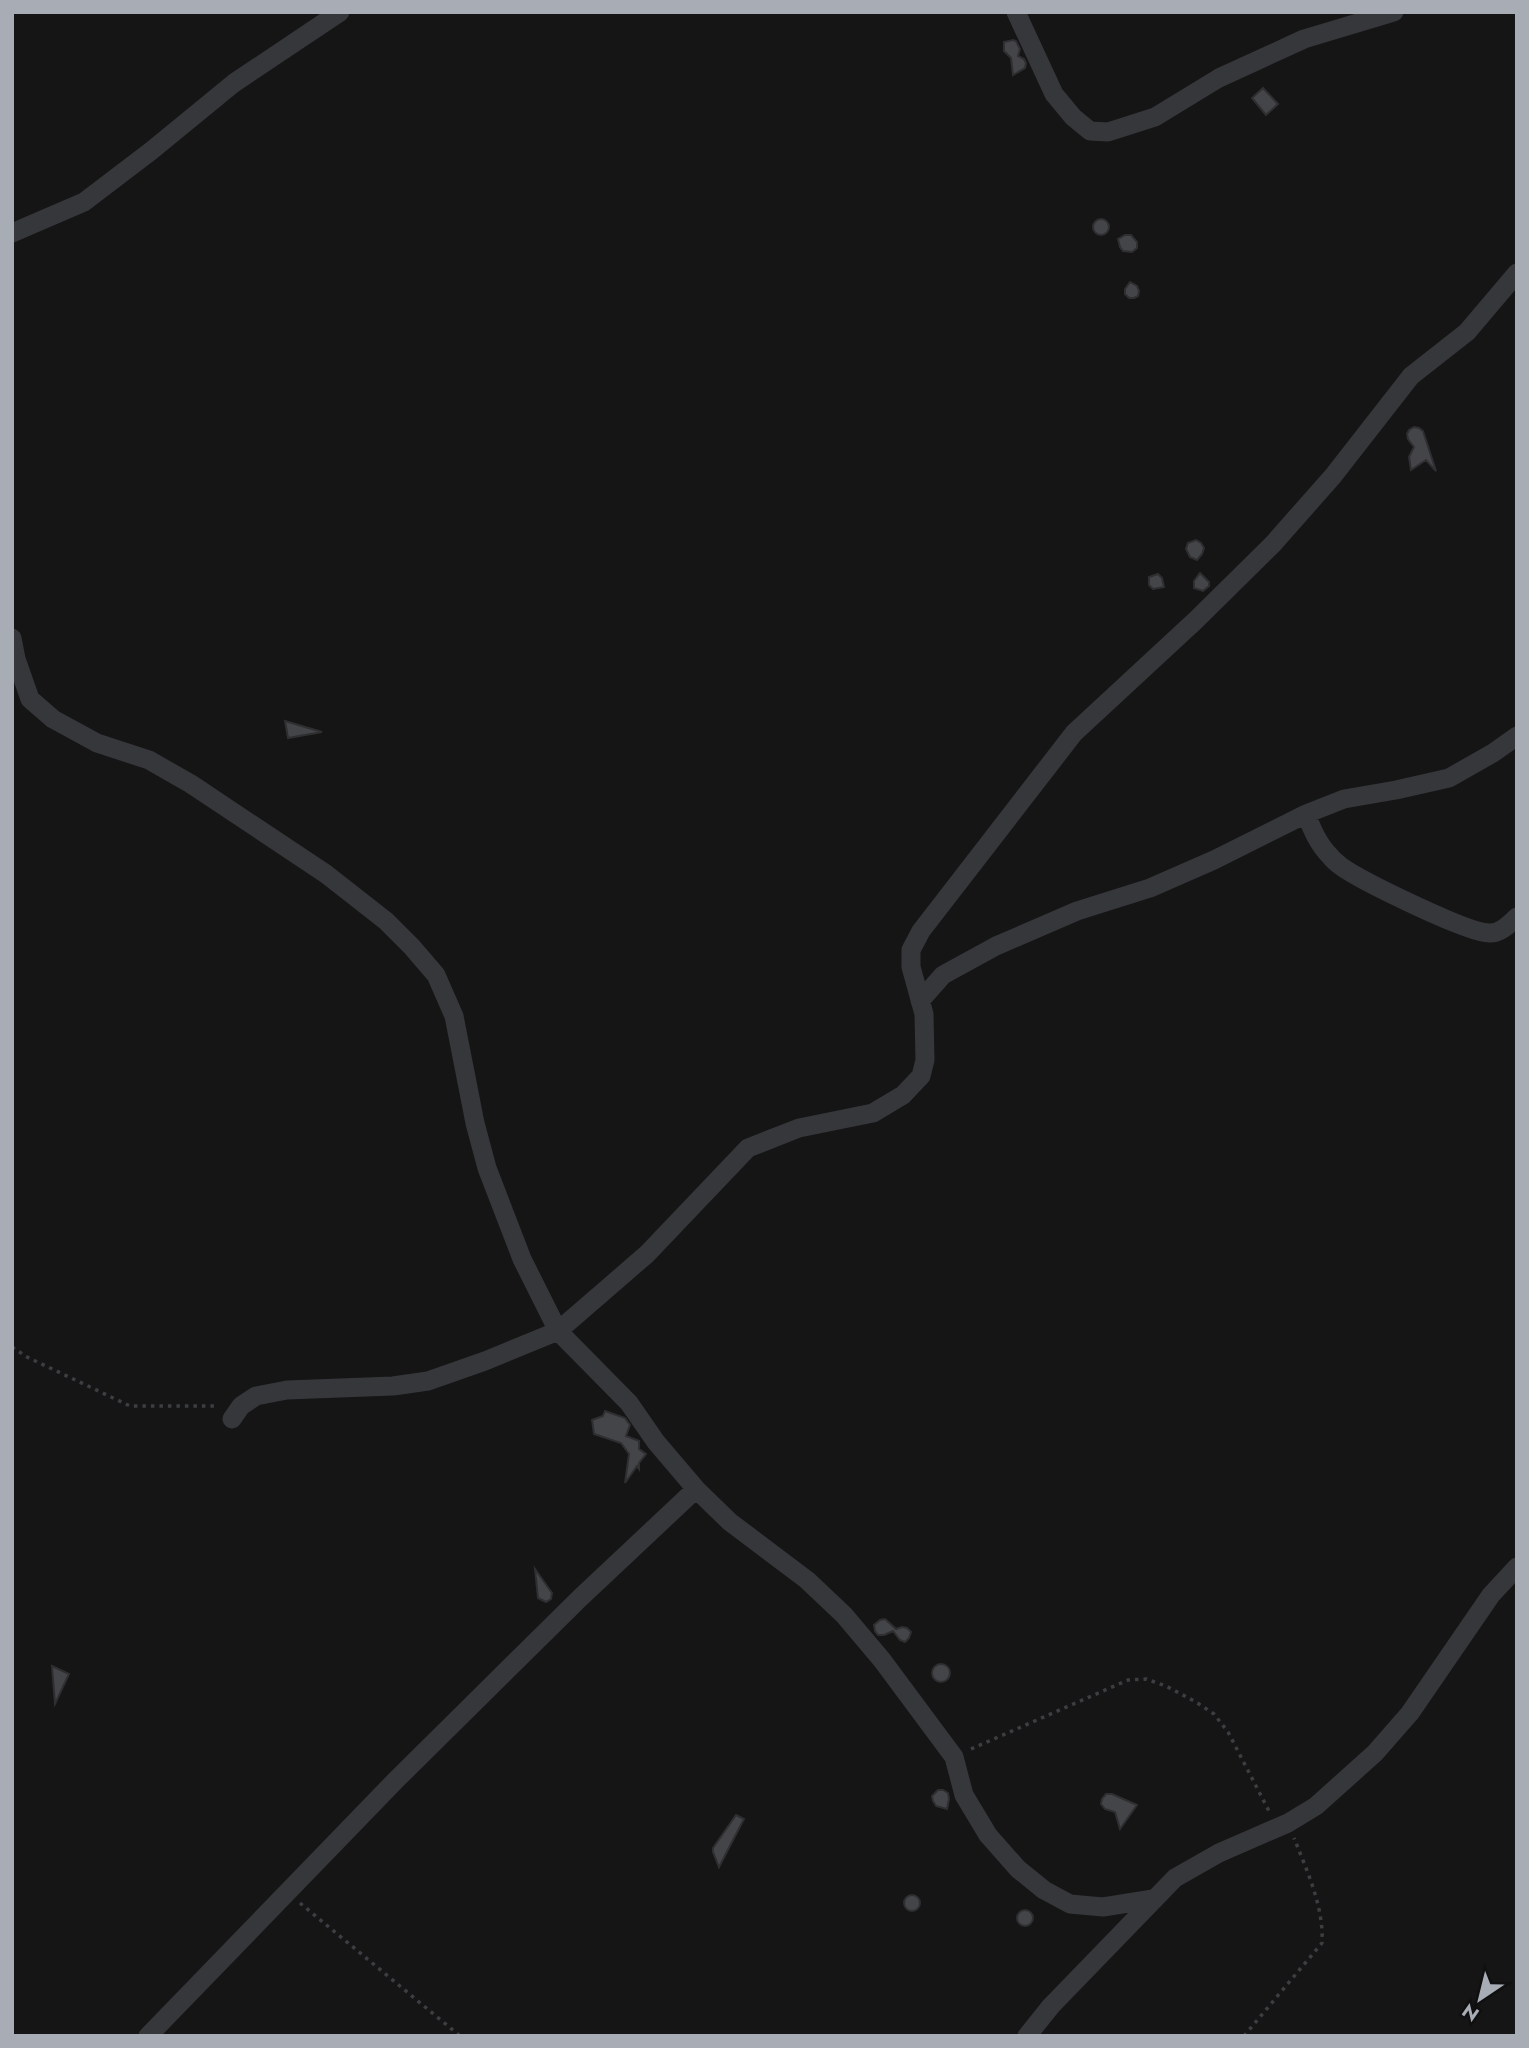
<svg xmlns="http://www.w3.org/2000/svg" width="1529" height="2048" font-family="Jost,sans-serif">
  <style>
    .building { fill: #444549; stroke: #2f2f32; stroke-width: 2 }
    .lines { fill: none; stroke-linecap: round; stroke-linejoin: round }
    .path { stroke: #3c3e42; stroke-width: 3.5; stroke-dasharray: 3.5 5; stroke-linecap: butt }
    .street { stroke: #36373b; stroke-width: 19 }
  </style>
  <rect width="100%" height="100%" fill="#151516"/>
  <path class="building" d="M 1013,40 L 1016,41 L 1020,49 L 1018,56 L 1024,59 L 1026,63 L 1025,68 L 1013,75 L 1011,58 L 1004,51 L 1004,42 Z
    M 1263,88 L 1278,104 L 1266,115 L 1252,98 Z
    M1093 227a8 8 0 1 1 16 0a8 8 0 1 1-16 0Z
    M 1125,235 L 1131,235 L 1137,242 L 1137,248 L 1132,252 L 1123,251 L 1120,247 L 1118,239 Z
    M 1130,282 L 1137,286 L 1139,291 L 1138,296 L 1134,298 L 1129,298 L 1125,294 L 1125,289 Z
    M 1414,427 L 1419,428 L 1423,431 L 1436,471 L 1426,460 L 1411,470 L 1409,457 L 1414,447 L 1408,439 L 1407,434 L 1409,430 Z
    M 1196,540 L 1201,543 L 1204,548 L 1202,554 L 1197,560 L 1190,557 L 1186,549 L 1188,543 Z
    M 1200,573 L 1209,582 L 1209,586 L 1203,591 L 1194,588 L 1194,581 Z
    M 1158,574 L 1162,578 L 1164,587 L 1153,589 L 1149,585 L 1149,577 Z
    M 285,721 L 322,732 L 288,738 Z
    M 605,1411 L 625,1418 L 630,1425 L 626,1436 L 639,1441 L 639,1449 L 646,1454 L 639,1463 L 639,1469 L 637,1466 L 625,1483 L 629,1454 L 621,1443 L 594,1434 L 592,1420 L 603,1416 Z
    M 535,1569 L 552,1593 L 551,1599 L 546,1602 L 538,1598 Z
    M 885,1619 L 896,1629 L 902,1627 L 907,1628 L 911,1632 L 909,1638 L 905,1642 L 900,1640 L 893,1631 L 884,1635 L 878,1635 L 875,1631 L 874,1625 L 880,1620 Z
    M932 1673a9 9 0 1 1 18 0a9 9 0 1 1-18 0Z
    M 52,1666 L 69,1674 L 55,1704 Z
    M 938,1790 L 943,1790 L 948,1793 L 949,1799 L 947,1809 L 936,1806 L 933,1801 L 932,1796 Z
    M 1106,1794 L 1112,1794 L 1137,1805 L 1120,1829 L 1115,1812 L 1105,1809 L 1101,1804 L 1102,1799 Z
    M 736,1815 L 744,1819 L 719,1867 L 713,1852 L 713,1848 Z
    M904 1903a8 8 0 1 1 16 0a8 8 0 1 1-16 0Z
    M1017 1918a8 8 0 1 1 16 0a8 8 0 1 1-16 0Z"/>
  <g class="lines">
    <path class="path" d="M 12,1347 L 27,1357 L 130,1406 L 218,1406
      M 971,1749 L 1128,1680 L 1146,1679 L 1166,1686 L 1196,1702 L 1214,1714 L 1228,1732 L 1270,1813
      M 300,1903 L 460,2036
      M 1244,2036 L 1322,1943 C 1324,1907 1307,1871 1294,1838"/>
    <path class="street" d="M 1016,12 L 1054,94 L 1073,117 L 1090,131 L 1108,132 L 1155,117 L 1219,78 L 1304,39 L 1394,12
      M 12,233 L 84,202 L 151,151 L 234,83 L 340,12
      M 12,638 L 16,659 L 30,699 L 53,719 L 97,743 L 149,760 L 191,784 L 326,874 L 386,921 L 412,947 L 436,975 L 454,1016 L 475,1123 L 487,1168 L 522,1259 L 558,1331 L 629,1403 L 656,1442 L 696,1489 L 730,1522 L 807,1580 L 844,1615 L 882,1660 L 954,1757 L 964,1795 L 988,1835 L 1018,1869 L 1044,1890 L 1070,1904 L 1103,1907 L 1153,1899
      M 1306,814 C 1312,829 1318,844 1330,856 C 1333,860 1338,864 1342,867 C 1362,881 1469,934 1490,933 C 1501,933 1509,924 1517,917
      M 920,1001 L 943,975 L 996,946 L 1077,911 L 1150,888 L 1214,860 L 1306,814 L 1344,799 L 1396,790 L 1449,778 L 1493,753 L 1517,736
      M 232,1419 L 241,1406 L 256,1396 L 287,1390 L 393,1386 L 428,1381 L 485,1361 L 558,1331 L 647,1254 L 748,1148 L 799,1128 L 873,1113 L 903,1095 L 921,1076 L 925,1060 L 924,1014 L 911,967 L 911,950 L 921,931 L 1074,733 L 1196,620 L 1273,544 L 1333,476 L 1411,376 L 1467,332 L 1517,273
      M 148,2036 L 397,1779 L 580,1598 L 696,1489
      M 1027,2036 L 1051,2006 L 1175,1878 L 1219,1853 L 1288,1823 L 1316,1806 L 1375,1753 L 1410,1713 L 1491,1595 L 1517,1567"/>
  </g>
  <rect width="1529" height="2048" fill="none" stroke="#a8acb5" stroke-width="28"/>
  <g transform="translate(1480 1999) rotate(215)" stroke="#101011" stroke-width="5" paint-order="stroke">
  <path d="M0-5L12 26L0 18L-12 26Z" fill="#a8acb5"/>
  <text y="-10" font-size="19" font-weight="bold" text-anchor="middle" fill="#a8acb5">N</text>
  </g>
</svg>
